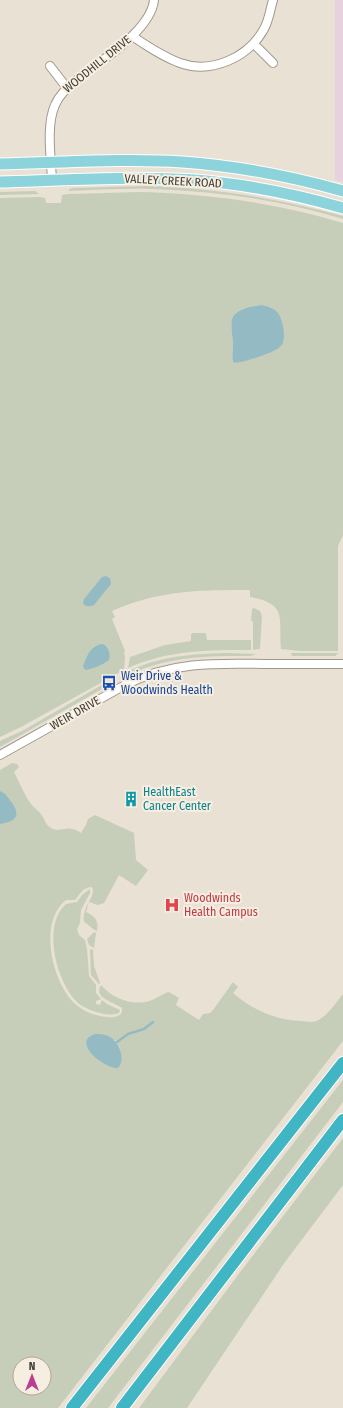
<svg xmlns="http://www.w3.org/2000/svg" width="343" height="1408" font-family="'Fira Sans Condensed',sans-serif">
  <style>
    .education { fill: #e7d1de }
    .green { fill: #c6ceba; fill-rule: evenodd }
    .water { fill: #94bbc3 }
    .lines { fill: none; stroke-linecap: round; stroke-linejoin: round }
    .stream { stroke: #94bbc3; stroke-width: 2.5 }
    .minor-casing { stroke: #a0998d; stroke-width: 10 }
    .major-casing { stroke: #fff; stroke-width: 13 }
    .highway-casing { stroke: #fff; stroke-width: 14 }
    .minor { stroke: #fff; stroke-width: 8 }
    .major { stroke: #8cd3db; stroke-width: 11 }
    .highway { stroke: #40b5c3; stroke-width: 12 }
    .labels { text-anchor: middle; stroke-width: 4; stroke-linejoin: round; paint-order: stroke }
    .street-label { font-size: 12px; fill: #403d38; stroke: #f6eee1 }
    .transit-label { font-size: 12px; fill: #164399; stroke: #f6eee1; text-anchor: start }
    .culture-label { font-size: 12px; fill: #0d838f; stroke: #f6eee1; text-anchor: start }
    .health-label { font-size: 12px; fill: #be3a42; stroke: #f6eee1; text-anchor: start }
  </style>
  <rect width="100%" height="100%" fill="#e9e1d4"/>
  <path class="education" d="M 335,0 L 343,0 L 343,182 L 335,180 Z"/>
  <path class="green" d="M 146,186 C 214,188 277,198 343,216 L 343,219 C 281,200 216,191 151,189 C 124,188 96,190 69,191 L 69,189 L 74,188 Z
    M 35,191 L 39,194 L 0,195 L 0,192 Z
    M 141,192 C 210,194 277,203 343,223 L 343,535 L 338,546 L 338,651 L 300,651 L 281,649 C 278,619 289,604 250,597 L 250,590 C 199,590 160,590 112,611 L 115,617 L 112,619 L 125,651 L 124,653 L 125,657 L 124,670 L 21,727 L 0,737 L 0,198 L 39,197 L 45,198 L 46,203 L 61,203 L 62,195 L 69,194 ZM 262,305 L 271,307 L 278,313 L 257,357 L 234,363 C 231,359 233,351 233,345 C 233,337 230,328 232,319 C 235,309 253,306 262,305 Z
    M 254,608 L 260,611 L 262,616 L 260,649 L 253,650 L 253,621 L 251,621 L 252,609 Z
    M 193,633 L 206,633 L 207,640 L 251,640 L 251,650 C 207,650 169,650 128,668 L 130,657 L 165,645 L 191,641 L 191,634 Z
    M 226,653 L 257,654 L 250,656 C 205,656 172,656 130,674 L 129,671 C 160,656 192,654 226,653 Z
    M 291,653 L 338,653 L 335,656 L 292,656 Z
    M 107,682 L 109,685 L 0,747 L 0,741 L 22,731 Z
    M 12,763 L 17,764 L 19,767 L 14,772 C 20,783 24,795 32,805 C 35,809 40,811 42,816 C 45,820 46,825 51,828 C 62,834 66,823 81,833 L 86,825 L 88,819 L 95,815 L 134,833 L 136,860 L 148,870 L 136,886 L 119,875 L 104,903 L 98,905 L 89,902 L 86,912 C 95,916 99,921 97,931 C 91,929 89,924 84,922 C 81,908 97,895 92,887 C 83,887 80,894 75,900 L 66,900 C 38,922 52,980 73,1002 C 80,1009 90,1014 100,1016 C 107,1017 115,1019 121,1014 L 122,1011 L 122,1008 C 113,1002 93,998 101,985 C 113,999 134,1007 152,1000 C 158,998 163,993 169,992 L 179,998 L 176,1005 L 199,1020 L 203,1014 L 210,1013 L 213,1010 L 233,982 L 238,987 L 233,993 C 253,1010 275,1020 301,1021 C 307,1022 315,1023 320,1019 C 329,1014 336,1002 343,994 L 343,1041 L 58,1408 L 0,1408 L 0,770 ZM 115,1040 C 122,1049 123,1058 118,1068 L 116,1068 C 104,1066 92,1056 86,1045 ZM 20,1364 L 44,1364 L 44,1388 L 20,1388 Z
    M 90,889 L 90,893 L 81,910 L 80,923 L 77,929 L 79,935 L 85,940 L 87,949 L 89,976 L 96,985 L 96,993 L 101,999 L 96,1001 L 96,1004 L 100,1005 L 102,1000 L 107,1004 L 120,1010 L 119,1013 C 113,1015 107,1015 100,1013 C 92,1011 82,1007 76,1001 C 56,980 42,925 66,904 L 77,902 L 82,895 Z
    M 94,932 L 96,933 L 94,948 L 89,945 L 87,939 Z
    M 91,949 L 93,950 L 94,966 L 100,983 L 99,984 L 91,975 L 90,950 Z
    M 343,1080 L 343,1102 L 108,1408 L 86,1408 Z
    M 343,1138 L 343,1185 L 285,1262 L 187,1408 L 139,1408 L 241,1271 Z"/>
  <path class="water" d="M 262,305 C 268,306 274,308 278,313 C 283,321 287,339 281,346 C 275,353 242,363 234,363 C 231,359 233,351 233,345 C 233,337 230,327 232,319 C 235,309 253,306 262,305 Z
    M 106,576 L 110,578 L 111,584 L 94,605 C 90,607 85,607 83,603 L 84,599 L 102,577 Z
    M 102,644 C 108,645 111,654 109,660 C 103,665 92,669 85,670 L 83,666 C 87,656 90,646 102,644 Z
    M 0,791 C 6,793 8,798 12,803 C 22,817 14,822 0,824 Z
    M 95,1034 C 109,1033 118,1040 121,1053 C 122,1059 122,1063 118,1068 C 105,1069 70,1042 95,1034 Z"/>
  <g class="lines">
    <path class="stream" d="M 117,1042 L 128,1034 L 144,1029 L 153,1022"/>
    <g class="minor-casing">
      <path id="minor" d="M 132,36 C 147,46 163,57 180,63 C 211,74 248,58 264,29 C 269,20 270,10 273,0
        M 254,44 L 273,63
        M 50,66 L 67,88
        M 52,180 C 51,158 46,125 55,105 C 60,93 70,86 79,78 C 102,60 151,30 154,0
        M 0,755 L 125,685 C 170,662 214,663 263,664 C 290,664 316,664 343,664"/>
    </g>
    <g class="major-casing">
      <path id="major" d="M 0,164 C 60,163 122,158 182,162 C 237,166 290,176 343,191
        M 0,182 C 65,180 130,176 194,180 C 245,184 294,194 343,208"/>
    </g>
    <g class="highway-casing">
      <path id="highway" d="M 72,1408 L 343,1063
        M 122,1408 L 343,1120"/>
    </g>
    <use href="#minor" class="minor"/>
    <use href="#major" class="major"/>
    <use href="#highway" class="highway"/>
  </g>
  <defs>
    <g id="bus-bare" transform="scale(1.2)"><path d="M-5-6H5V4H4V6H2V4H-2V6H-4V4H-5ZM-3.5-4V0h7V-4ZM-3.5 1.2v1.5H-2V1.2ZM2 1.2v1.5H3.5V1.2Z" fill="#1a4fb4" stroke="#f6eee1" stroke-width="2.5" paint-order="stroke"/></g>
    <g id="building-bare" transform="scale(1.2)"><path d="M-4-6H4V6H1V3H-1V6H-4ZM-2.5-4.3h1.7v1.8h-1.7ZM.8-4.3h1.7v1.8H.8ZM-2.5-1h1.7V.8h-1.7ZM.8-1h1.7V.8H.8Z" fill="#0f9aa8" stroke="#f6eee1" stroke-width="2.5" paint-order="stroke"/></g>
    <g id="hospital-bare" transform="scale(1.2)"><path d="M-5-5h3v3.5h4V-5h3V5h-3V1.5h-4V5h-3Z" fill="#e0444e" stroke="#f6eee1" stroke-width="2.5" paint-order="stroke"/></g>
  </defs>
  <g fill-rule="evenodd">
    <use href="#bus-bare" x="109" y="683"/>
    <use href="#building-bare" x="131" y="799"/>
    <use href="#hospital-bare" x="172" y="905"/>
  </g>
  <g class="labels">
    <g class="street-label">
      <text transform="translate(97 64) rotate(-39)" y="4">WOODHILL DRIVE</text>
      <text transform="translate(173 181) rotate(3)" y="4">VALLEY CREEK ROAD</text>
      <text transform="translate(75 713) rotate(-30)" y="4">WEIR DRIVE</text>
    </g>
    <g class="transit-label">
      <text x="121" y="680">Weir Drive &amp;<tspan x="121" dy="14">Woodwinds Health</tspan></text>
    </g>
    <g class="culture-label">
      <text x="143" y="796">HealthEast<tspan x="143" dy="14">Cancer Center</tspan></text>
    </g>
    <g class="health-label">
      <text x="184" y="902">Woodwinds<tspan x="184" dy="14">Health Campus</tspan></text>
    </g>
  </g>
  <g transform="translate(32 1376)"><circle r="19" fill="#f6eee1" stroke="#ada79d"/>
  <path d="M0-3L7 15L0 10L-7 15Z" fill="#b93e8f"/>
  <text y="-6" font-size="11" font-weight="bold" text-anchor="middle" fill="#403d38">N</text>
  </g>
</svg>
